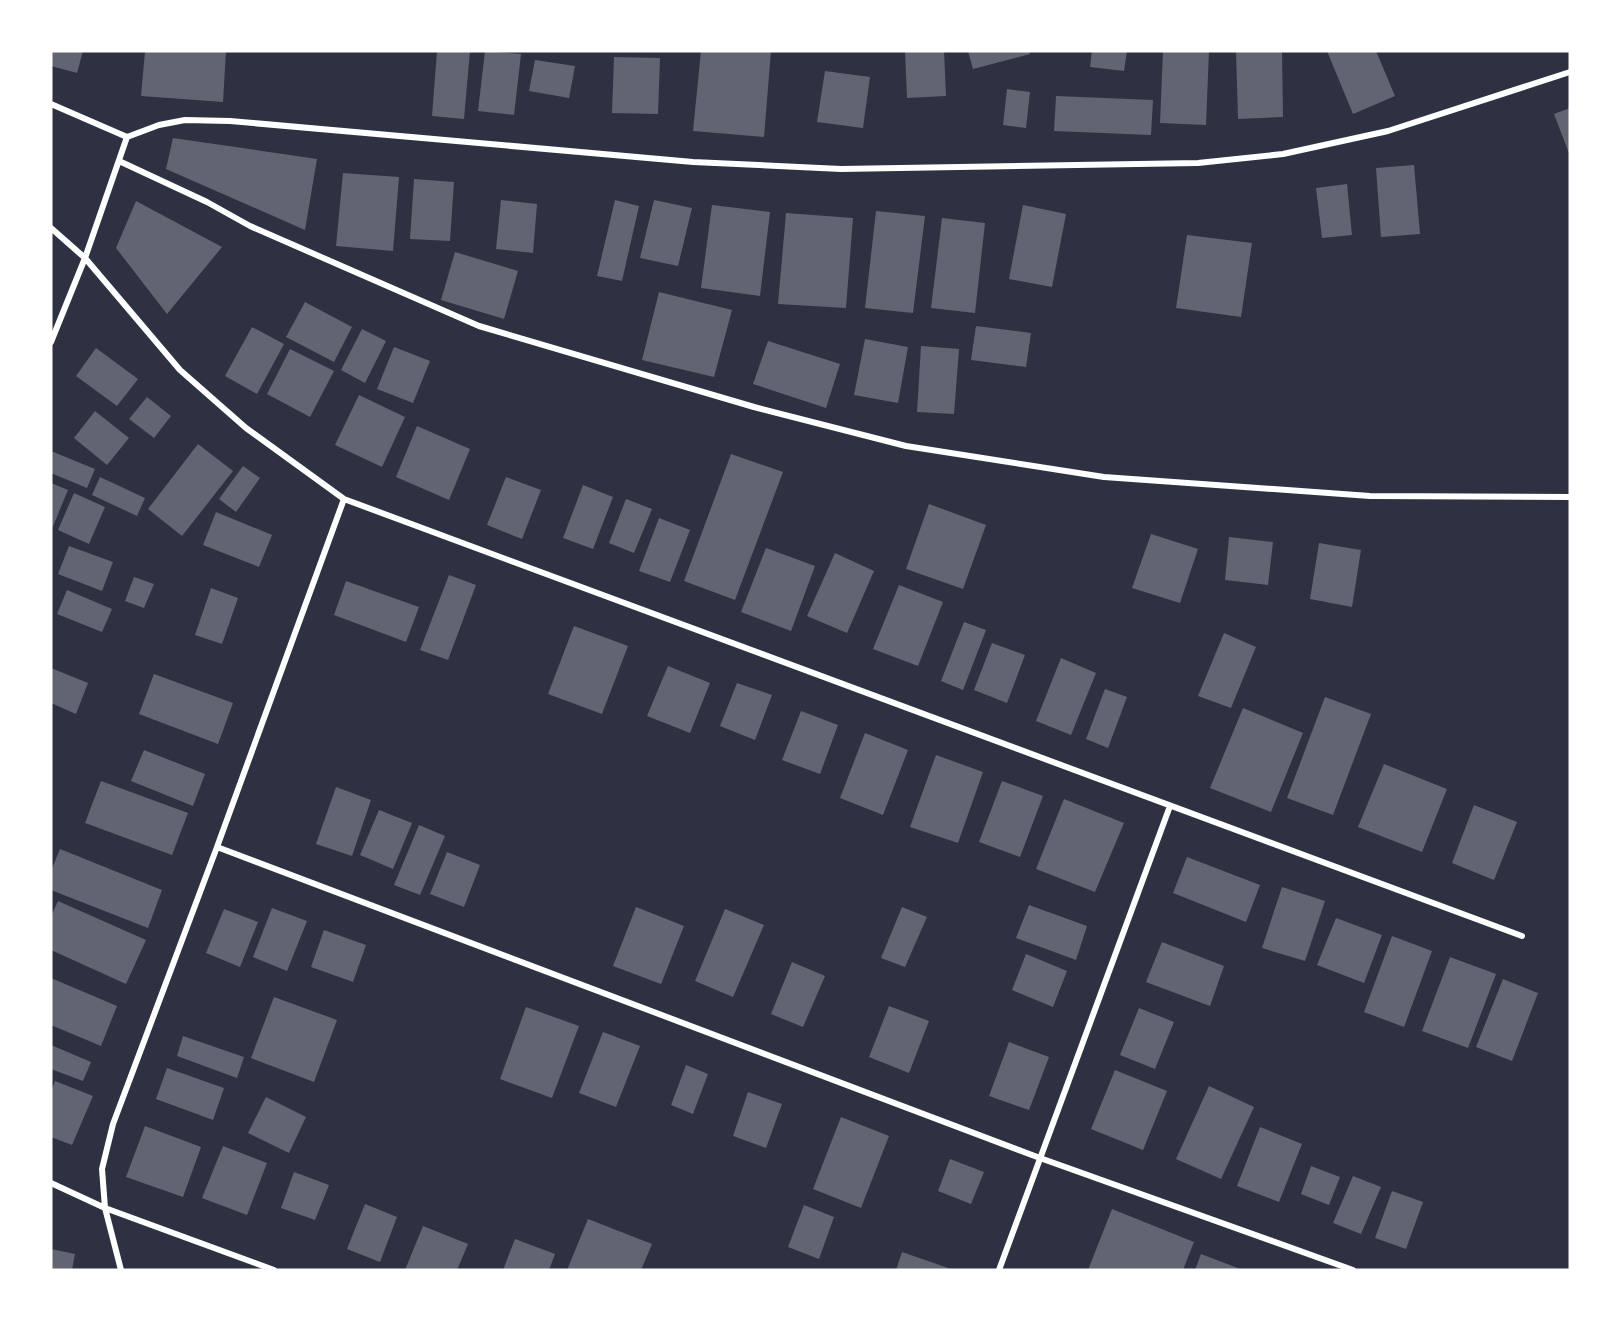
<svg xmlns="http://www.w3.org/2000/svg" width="1621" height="1321" font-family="'Source Sans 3',sans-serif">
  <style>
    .building { fill: #626471 }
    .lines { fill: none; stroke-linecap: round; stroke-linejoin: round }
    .minor { stroke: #fff; stroke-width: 6 }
  </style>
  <rect width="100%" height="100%" fill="#2d3142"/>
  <path class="building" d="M 51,51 L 83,51 L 77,73 L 51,66 Z
    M 145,51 L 226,51 L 223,102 L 141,96 Z
    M 437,51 L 470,51 L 464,119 L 432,116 Z
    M 485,51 L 521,54 L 514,115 L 478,111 Z
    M 701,51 L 771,51 L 764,137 L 693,131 Z
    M 905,51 L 944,51 L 946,96 L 907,98 Z
    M 968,51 L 1029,51 L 1030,54 L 973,69 Z
    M 1092,51 L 1127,51 L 1124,71 L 1090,67 Z
    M 1163,51 L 1209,51 L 1206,125 L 1160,123 Z
    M 1236,51 L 1282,51 L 1283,117 L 1238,119 Z
    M 1327,51 L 1376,51 L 1395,96 L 1353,114 Z
    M 614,57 L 660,58 L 658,114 L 612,113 Z
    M 535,60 L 575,66 L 569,98 L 529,91 Z
    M 825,71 L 870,77 L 863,128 L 817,122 Z
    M 1007,89 L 1030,92 L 1026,128 L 1003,125 Z
    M 1056,96 L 1153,100 L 1151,135 L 1054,131 Z
    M 1570,108 L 1570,156 L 1554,114 Z
    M 173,138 L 317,159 L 305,230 L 166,169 Z
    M 1414,165 L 1420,234 L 1381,237 L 1376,168 Z
    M 343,173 L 399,177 L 393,251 L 336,246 Z
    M 414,179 L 454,182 L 450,241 L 410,239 Z
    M 1347,184 L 1352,235 L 1322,238 L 1316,188 Z
    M 501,200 L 537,204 L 533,253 L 496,249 Z
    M 615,200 L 639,206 L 622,281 L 597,276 Z
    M 654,200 L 692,208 L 678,266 L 640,258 Z
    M 136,201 L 222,247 L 167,314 L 116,248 Z
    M 712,205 L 770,212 L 760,296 L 701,288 Z
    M 1023,205 L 1066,214 L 1052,287 L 1009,279 Z
    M 876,211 L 925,216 L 913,313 L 865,308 Z
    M 786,213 L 853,218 L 846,308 L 778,304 Z
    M 942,218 L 985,223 L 975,313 L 931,308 Z
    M 1187,235 L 1252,243 L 1241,317 L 1176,308 Z
    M 455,252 L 518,271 L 504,319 L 441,300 Z
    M 659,292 L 732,310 L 714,377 L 642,360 Z
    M 305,302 L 352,327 L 334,362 L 286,337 Z
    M 976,326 L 1031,333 L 1026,367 L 971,360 Z
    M 252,327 L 284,344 L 257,394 L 225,376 Z
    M 362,329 L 386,341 L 365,383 L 341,370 Z
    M 865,339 L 908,347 L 898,403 L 854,395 Z
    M 768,341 L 840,364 L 826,408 L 753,384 Z
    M 921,346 L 959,349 L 954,414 L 917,412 Z
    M 394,347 L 430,361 L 413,403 L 377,389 Z
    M 96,348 L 138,379 L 117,406 L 76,376 Z
    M 290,349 L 334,371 L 310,417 L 267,394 Z
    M 359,395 L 405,417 L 382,467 L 335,445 Z
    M 147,397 L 171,416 L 154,438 L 129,419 Z
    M 95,411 L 129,438 L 107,465 L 74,438 Z
    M 417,426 L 470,449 L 449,500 L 396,477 Z
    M 198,444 L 233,471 L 182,536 L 148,509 Z
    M 51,451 L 95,469 L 87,488 L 51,473 Z
    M 731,454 L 783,472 L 735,600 L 684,581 Z
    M 243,466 L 260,478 L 236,512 L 219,499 Z
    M 100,477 L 145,498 L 137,516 L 92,495 Z
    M 506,477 L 541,490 L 522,539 L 487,525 Z
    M 51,483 L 68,490 L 51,531 Z
    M 583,485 L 613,497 L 593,549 L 563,538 Z
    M 74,493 L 105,507 L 89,544 L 58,530 Z
    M 626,499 L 652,509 L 634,553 L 609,543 Z
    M 929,504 L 986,525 L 963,589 L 906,569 Z
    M 216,512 L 272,535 L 259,567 L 203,545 Z
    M 659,518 L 690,530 L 670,582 L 639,571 Z
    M 1151,534 L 1198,549 L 1180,603 L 1132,588 Z
    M 1229,537 L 1273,542 L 1268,585 L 1225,580 Z
    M 1319,543 L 1361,550 L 1352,607 L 1310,599 Z
    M 69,546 L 113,562 L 102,591 L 58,574 Z
    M 766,548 L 815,566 L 791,631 L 741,612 Z
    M 835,553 L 874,571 L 847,633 L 807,616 Z
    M 449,575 L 476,585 L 448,660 L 420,650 Z
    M 134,577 L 154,584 L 144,608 L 125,601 Z
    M 346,581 L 419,607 L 406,642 L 334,615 Z
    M 899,585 L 943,602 L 918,666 L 873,649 Z
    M 211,588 L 238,598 L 222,644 L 195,635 Z
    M 67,590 L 112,609 L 102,632 L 57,614 Z
    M 964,622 L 986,630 L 963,690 L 941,681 Z
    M 574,626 L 628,646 L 602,714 L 548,694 Z
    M 1224,633 L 1256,647 L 1231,708 L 1198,696 Z
    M 992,643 L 1025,655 L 1007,703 L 974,690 Z
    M 1061,658 L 1096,673 L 1071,735 L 1036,721 Z
    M 668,666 L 710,683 L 690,733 L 647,716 Z
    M 51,668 L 88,683 L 76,714 L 51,703 Z
    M 154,674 L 233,703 L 218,744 L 139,714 Z
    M 737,683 L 772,695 L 755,740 L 720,726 Z
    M 1105,689 L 1127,697 L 1108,748 L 1086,739 Z
    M 1325,697 L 1371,714 L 1333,815 L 1287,798 Z
    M 1243,708 L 1303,733 L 1271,812 L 1210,788 Z
    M 801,711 L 838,725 L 820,774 L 782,760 Z
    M 865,733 L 908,750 L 883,815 L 840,798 Z
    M 144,750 L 205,774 L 193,806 L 131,781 Z
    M 936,755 L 983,772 L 958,843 L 910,827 Z
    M 1384,764 L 1447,789 L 1422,852 L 1358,827 Z
    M 101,781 L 188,813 L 172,855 L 85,823 Z
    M 1002,781 L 1043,796 L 1020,857 L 979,842 Z
    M 336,787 L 371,800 L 352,856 L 316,844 Z
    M 1064,799 L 1124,823 L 1095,892 L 1036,869 Z
    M 1474,805 L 1517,822 L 1494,880 L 1452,863 Z
    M 379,810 L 412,823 L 393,869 L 360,855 Z
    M 419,825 L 445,836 L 420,895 L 394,885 Z
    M 60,849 L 162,890 L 148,928 L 51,890 L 51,871 Z
    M 447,852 L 480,865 L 464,907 L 430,894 Z
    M 1187,857 L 1260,885 L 1246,922 L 1173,893 Z
    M 1282,887 L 1325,901 L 1305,961 L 1262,948 Z
    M 58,901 L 146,940 L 126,984 L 51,950 L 51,916 Z
    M 1029,905 L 1087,926 L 1076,960 L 1016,938 Z
    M 636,907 L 684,926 L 661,984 L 613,966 Z
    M 902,907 L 927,917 L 905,967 L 881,958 Z
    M 272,908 L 307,921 L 287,971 L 253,957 Z
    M 224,909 L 258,922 L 240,967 L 206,953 Z
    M 725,909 L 764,925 L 733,997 L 695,981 Z
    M 1336,918 L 1382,935 L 1364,983 L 1317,965 Z
    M 324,930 L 366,945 L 353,982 L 311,967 Z
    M 1392,936 L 1432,951 L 1404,1027 L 1364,1012 Z
    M 1162,942 L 1224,966 L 1210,1006 L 1146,982 Z
    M 1026,954 L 1067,971 L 1053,1007 L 1012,990 Z
    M 1450,957 L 1496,974 L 1468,1048 L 1422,1031 Z
    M 792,962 L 825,976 L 803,1027 L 771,1014 Z
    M 51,978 L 117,1006 L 101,1046 L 51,1025 Z
    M 1503,979 L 1538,993 L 1512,1061 L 1476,1047 Z
    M 274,997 L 337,1020 L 314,1082 L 251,1058 Z
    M 889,1006 L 929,1021 L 909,1073 L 869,1057 Z
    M 526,1007 L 579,1026 L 552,1098 L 500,1079 Z
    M 1139,1008 L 1174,1022 L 1155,1069 L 1120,1055 Z
    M 603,1032 L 640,1046 L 616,1107 L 579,1093 Z
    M 183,1036 L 244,1057 L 237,1078 L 177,1056 Z
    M 1009,1042 L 1049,1057 L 1029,1110 L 989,1096 Z
    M 51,1045 L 91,1062 L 83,1081 L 51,1069 Z
    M 686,1065 L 708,1074 L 693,1114 L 671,1105 Z
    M 167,1068 L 224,1088 L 213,1120 L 156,1099 Z
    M 1115,1070 L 1167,1091 L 1143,1150 L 1091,1129 Z
    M 55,1081 L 93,1096 L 72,1145 L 51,1137 L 51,1092 Z
    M 1209,1086 L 1254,1107 L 1221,1179 L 1176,1159 Z
    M 748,1092 L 782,1104 L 766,1148 L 733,1136 Z
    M 266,1097 L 306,1117 L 289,1153 L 248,1133 Z
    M 841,1117 L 889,1136 L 861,1208 L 813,1189 Z
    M 145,1126 L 201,1147 L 183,1197 L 126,1177 Z
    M 1260,1127 L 1302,1144 L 1279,1202 L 1237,1186 Z
    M 223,1146 L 267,1163 L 247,1215 L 202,1198 Z
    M 950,1159 L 984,1172 L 971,1204 L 938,1191 Z
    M 1311,1166 L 1340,1177 L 1329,1205 L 1301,1194 Z
    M 294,1172 L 329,1185 L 315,1220 L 281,1208 Z
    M 1353,1176 L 1381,1187 L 1361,1234 L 1333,1223 Z
    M 1392,1191 L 1423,1202 L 1406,1249 L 1375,1238 Z
    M 365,1204 L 397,1217 L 380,1262 L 347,1249 Z
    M 804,1205 L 834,1217 L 819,1259 L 788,1247 Z
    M 1112,1209 L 1194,1242 L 1183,1270 L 1088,1270 Z
    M 588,1219 L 652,1244 L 641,1270 L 567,1270 Z
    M 423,1226 L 468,1244 L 457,1270 L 405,1270 Z
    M 515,1239 L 555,1254 L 549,1270 L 503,1270 Z
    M 51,1249 L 75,1254 L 72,1270 L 51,1270 Z
    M 902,1252 L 954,1270 L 896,1270 Z
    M 1201,1254 L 1243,1270 L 1195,1270 Z"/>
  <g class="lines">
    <path class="minor" d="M 51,104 L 127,137
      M 127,137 L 159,125 L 185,120 L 230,121 L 693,162 L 841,169 L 1198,163 L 1283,154 L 1388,131 L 1570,72
      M 119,161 L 207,202 L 250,226 L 479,326 L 754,407 L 906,446 L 1104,477 L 1370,496 L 1570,497
      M 51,228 L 85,258 L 180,370 L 246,428 L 344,499 L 1522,936
      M 51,342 L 85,258 L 127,137
      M 217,847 L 1040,1158 L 1353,1270
      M 51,1183 L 105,1208 L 274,1270
      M 121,1270 L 105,1208 L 102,1169 L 113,1124 L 217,847 L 344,499
      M 999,1270 L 1170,806"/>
  </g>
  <rect width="1621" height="1321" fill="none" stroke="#ffffff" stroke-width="105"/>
</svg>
